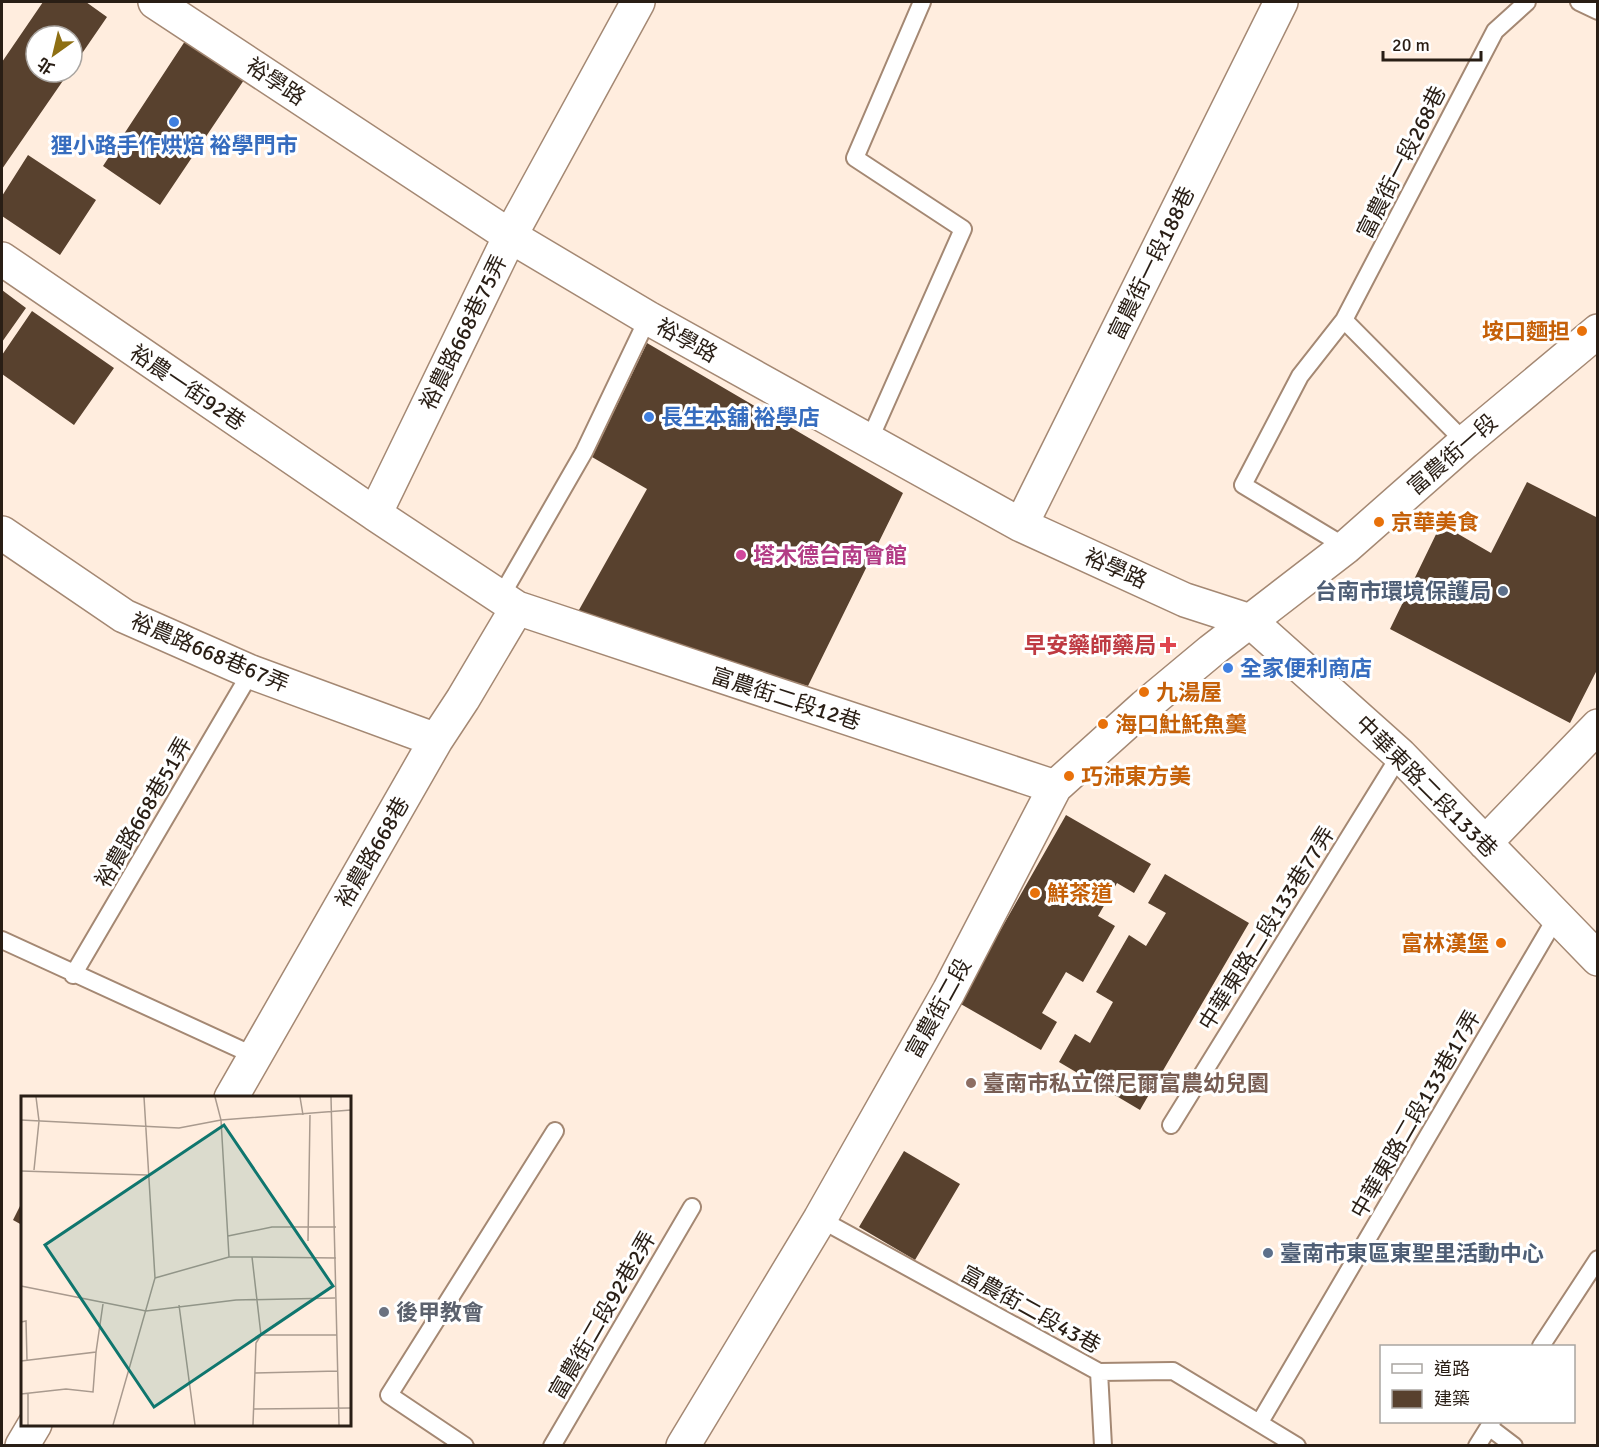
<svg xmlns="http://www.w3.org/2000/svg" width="1599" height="1447" font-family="Signika,'Noto Sans TC',sans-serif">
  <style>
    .building { fill: #58412e }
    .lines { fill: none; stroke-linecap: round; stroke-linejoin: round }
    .lane-casing { stroke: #a48873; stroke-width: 20 }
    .street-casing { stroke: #a48873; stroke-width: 36 }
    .lane { stroke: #fff; stroke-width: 16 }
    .street { stroke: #fff; stroke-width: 33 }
    .shop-dot { fill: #3f7fe0; stroke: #fff; stroke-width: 2 }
    .food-dot { fill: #e8710a; stroke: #fff; stroke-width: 2 }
    .hotel-dot { fill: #d1479c; stroke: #fff; stroke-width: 2 }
    .service-dot { fill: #5c6f8a; stroke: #fff; stroke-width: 2 }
    .health-dot { fill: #e0444e; stroke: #fff; stroke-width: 2 }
    .education-dot { fill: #8d6e63; stroke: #fff; stroke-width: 2 }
    .worship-dot { fill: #6b7280; stroke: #fff; stroke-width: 2 }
    .labels { text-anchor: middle; stroke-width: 6; stroke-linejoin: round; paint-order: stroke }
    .street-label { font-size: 22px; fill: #291e15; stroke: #fff }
    .shop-label { font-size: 22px; font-weight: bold; fill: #366cbe; stroke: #fff; text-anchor: start }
    .food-label { font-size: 22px; font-weight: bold; fill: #c56008; stroke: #fff; text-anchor: start }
    .hotel-label { font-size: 22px; font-weight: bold; fill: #b23c85; stroke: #fff; text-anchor: start }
    .service-label { font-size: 22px; font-weight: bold; fill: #4e5e75; stroke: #fff; text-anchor: end }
    .health-label { font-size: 22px; font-weight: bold; fill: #be3a42; stroke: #fff; text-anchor: end }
    .education-label { font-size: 22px; font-weight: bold; fill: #785e54; stroke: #fff; text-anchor: start }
    .worship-label { font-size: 22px; font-weight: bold; fill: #5b616d; stroke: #fff; text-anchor: start }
    .inset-road { fill: none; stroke: #a99a8e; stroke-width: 1.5 }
    .view { fill: #0f766e; fill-opacity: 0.15; stroke: #0f766e; stroke-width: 3 }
    .inset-edge { fill: none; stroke: #291e15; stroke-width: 3 }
  </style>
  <rect width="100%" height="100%" fill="#ffedde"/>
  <path class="building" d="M 43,2 L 86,2 L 107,17 L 72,68 L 72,36 L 36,36 L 36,72 L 69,72 L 2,169 L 2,62 Z
    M 189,35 L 246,77 L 160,205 L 103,166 Z
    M 28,155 L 96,200 L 60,255 L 2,216 L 2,196 Z
    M 2,290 L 26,308 L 2,342 Z
    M 32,311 L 114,368 L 74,425 L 2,374 L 2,355 Z
    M 647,343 L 903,493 L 808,686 L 575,617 L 647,489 L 592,457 Z
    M 1527,482 L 1598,518 L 1598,668 L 1570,723 L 1390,629 L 1441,524 L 1491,553 Z
    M 1066,815 L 1151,864 L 1134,893 L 1117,883 L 1098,916 L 1115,926 L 1083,982 L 1066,972 L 1042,1013 L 1057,1022 L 1041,1050 L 959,1003 Z
    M 1165,874 L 1249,923 L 1140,1110 L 1059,1062 L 1075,1034 L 1090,1043 L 1113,1002 L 1096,992 L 1129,935 L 1146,946 L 1166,913 L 1148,903 Z
    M 904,1151 L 960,1184 L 915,1260 L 859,1227 Z
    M 22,1202 L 22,1225 L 13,1220 Z"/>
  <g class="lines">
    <g class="lane-casing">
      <path id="lane" d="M 1579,2 L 1598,11
        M 1344,320 L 1465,442
        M 869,441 L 963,229 L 855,158 L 922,2
        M 1346,547 L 1243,485 L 1300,376 L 1344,320 L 1495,31 L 1527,2
        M 500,598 L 584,452 L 648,318
        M 2,940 L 255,1056
        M 73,975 L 251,672
        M 1171,1125 L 1400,755
        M 820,1219 L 1099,1372 L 1173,1371 L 1297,1446
        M 1541,1346 L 1598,1259
        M 1099,1372 L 1103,1446
        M 1260,1422 L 1557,916
        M 1489,1427 L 1514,1446
        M 465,1446 L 389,1395 L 555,1131
        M 552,1446 L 692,1207
        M 1477,1446 L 1492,1422"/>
    </g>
    <g class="street-casing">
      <path id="street" d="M 155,2 L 510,236 L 648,318 L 1021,525 L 1185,600 L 1250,621 L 1400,755 L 1598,959
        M 638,2 L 510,236 L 375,514 L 517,608 L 1055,787
        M 2,259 L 375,514
        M 1021,525 L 1281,2
        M 2,533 L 124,616 L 251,672 L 436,740
        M 1485,843 L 1598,726
        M 231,1098 L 436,740 L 463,699 L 517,608
        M 22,1446 L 35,1424
        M 683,1446 L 820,1219 L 949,991 L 1055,787 L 1145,706 L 1211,651 L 1346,547 L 1465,442 L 1598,331"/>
    </g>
    <use href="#lane" class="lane"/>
    <use href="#street" class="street"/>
  </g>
  <g class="shop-dot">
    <circle cx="174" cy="122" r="6"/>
    <circle cx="649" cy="417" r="6"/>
    <circle cx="1228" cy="668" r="6"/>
  </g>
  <g class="food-dot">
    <circle cx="1582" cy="331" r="6"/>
    <circle cx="1379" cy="522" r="6"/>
    <circle cx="1144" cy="692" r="6"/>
    <circle cx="1103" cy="724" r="6"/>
    <circle cx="1069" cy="776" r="6"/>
    <circle cx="1035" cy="893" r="6"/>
    <circle cx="1501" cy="943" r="6"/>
  </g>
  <circle class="hotel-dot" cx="741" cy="555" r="6"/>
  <g class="service-dot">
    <circle cx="1503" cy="591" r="6"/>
    <circle cx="1268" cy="1253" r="6"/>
  </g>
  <path class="health-dot" d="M1165 636h6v6h6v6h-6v6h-6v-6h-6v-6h6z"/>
  <circle class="education-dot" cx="971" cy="1083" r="6"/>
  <circle class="worship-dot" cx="384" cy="1312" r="6"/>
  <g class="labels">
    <g class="street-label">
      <text transform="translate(276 81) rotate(34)" y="8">裕學路</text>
      <text transform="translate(1401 162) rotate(-63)" y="8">富農街一段268巷</text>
      <text transform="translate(1151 263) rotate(-64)" y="8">富農街一段188巷</text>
      <text transform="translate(463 332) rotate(-64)" y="8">裕農路668巷75弄</text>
      <text transform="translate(687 340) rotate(29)" y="8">裕學路</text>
      <text transform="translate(188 387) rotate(34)" y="8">裕農一街92巷</text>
      <text transform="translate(1452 454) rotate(-41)" y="8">富農街一段</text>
      <text transform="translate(1116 568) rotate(24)" y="8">裕學路</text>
      <text transform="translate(210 652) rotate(23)" y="8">裕農路668巷67弄</text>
      <text transform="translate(786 698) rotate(18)" y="8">富農街二段12巷</text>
      <text transform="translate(1427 786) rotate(45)" y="8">中華東路二段133巷</text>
      <text transform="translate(143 812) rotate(-60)" y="8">裕農路668巷51弄</text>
      <text transform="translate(372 852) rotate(-60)" y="8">裕農路668巷</text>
      <text transform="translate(1266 928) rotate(-58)" y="8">中華東路二段133巷77弄</text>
      <text transform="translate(938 1008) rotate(-61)" y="8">富農街二段</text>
      <text transform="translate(1415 1114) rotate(-60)" y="8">中華東路二段133巷17弄</text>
      <text transform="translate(1031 1309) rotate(29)" y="8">富農街二段43巷</text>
      <text transform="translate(602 1315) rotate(-60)" y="8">富農街二段92巷2弄</text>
    </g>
    <g class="shop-label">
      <text x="174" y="153" text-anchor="middle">狸小路手作烘焙 裕學門市</text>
      <text x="661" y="425">長生本舖 裕學店</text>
      <text x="1240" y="676">全家便利商店</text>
    </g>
    <g class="food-label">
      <text x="1570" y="339" text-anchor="end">垵口麵担</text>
      <text x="1391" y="530">京華美食</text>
      <text x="1156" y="700">九湯屋</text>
      <text x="1115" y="732">海口𩵚魠魚羹</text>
      <text x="1081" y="784">巧沛東方美</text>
      <text x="1047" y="901">鮮茶道</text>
      <text x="1489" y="951" text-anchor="end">富林漢堡</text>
    </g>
    <g class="hotel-label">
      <text x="753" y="563">塔木德台南會館</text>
    </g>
    <g class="service-label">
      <text x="1491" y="599">台南市環境保護局</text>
      <text x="1280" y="1261" text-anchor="start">臺南市東區東聖里活動中心</text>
    </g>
    <g class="health-label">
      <text x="1156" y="653">早安藥師藥局</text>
    </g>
    <g class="education-label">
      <text x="983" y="1091">臺南市私立傑尼爾富農幼兒園</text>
    </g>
    <g class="worship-label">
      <text x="396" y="1320">後甲教會</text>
    </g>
  </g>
  <g transform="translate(21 1096)">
    <rect width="330" height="330" fill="#ffedde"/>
    <path class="inset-road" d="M 194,1 L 200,24 L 208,161M 279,1 L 282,19M 310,1 L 318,329M 0,24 L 158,32 L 200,24 L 330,14M 13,74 L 18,25 L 15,1M 0,75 L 126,79M 207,140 L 251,131 L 315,131M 287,145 L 289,19M 231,161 L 315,162M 134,182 L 208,161 L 231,161 L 240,239 L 235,247 L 232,329M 0,190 L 125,215 L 215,204 L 314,202M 158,209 L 174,329M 0,226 L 5,225 L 6,264M 240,239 L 316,239M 0,265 L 75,256 L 82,208M 234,277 L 317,275M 7,297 L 7,329M 0,298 L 45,293 L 72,296 L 75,256M 232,313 L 330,312M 92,329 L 134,182 L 123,1"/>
    <path class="view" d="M 203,29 L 312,190 L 133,311 L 24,149 Z"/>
    <rect width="330" height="330" class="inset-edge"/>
  </g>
  <rect width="1599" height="1447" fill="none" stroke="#291e15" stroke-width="6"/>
  <rect x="1380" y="1345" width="195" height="78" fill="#ffffff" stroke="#a9a5a1" stroke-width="1.5"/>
  <rect x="1392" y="1364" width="30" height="9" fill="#ffffff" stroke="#a9a5a1" stroke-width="1.5"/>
  <text x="1434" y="1375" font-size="18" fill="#291e15">道路</text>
  <rect x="1392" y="1390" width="30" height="18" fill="#58412e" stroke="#a9a5a1" stroke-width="1.5"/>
  <text x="1434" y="1405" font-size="18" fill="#291e15">建築</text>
  <g transform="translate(54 54) rotate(214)"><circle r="28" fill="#ffffff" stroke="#a9a5a1" stroke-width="1.5"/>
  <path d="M0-4.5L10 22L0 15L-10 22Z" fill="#8e6f13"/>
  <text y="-9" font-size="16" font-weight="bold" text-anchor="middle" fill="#291e15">北</text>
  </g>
  <path d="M1383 51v9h98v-9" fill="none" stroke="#291e15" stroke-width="3"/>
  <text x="1392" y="51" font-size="18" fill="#291e15" stroke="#ffffff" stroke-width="4.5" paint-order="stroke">20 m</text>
</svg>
